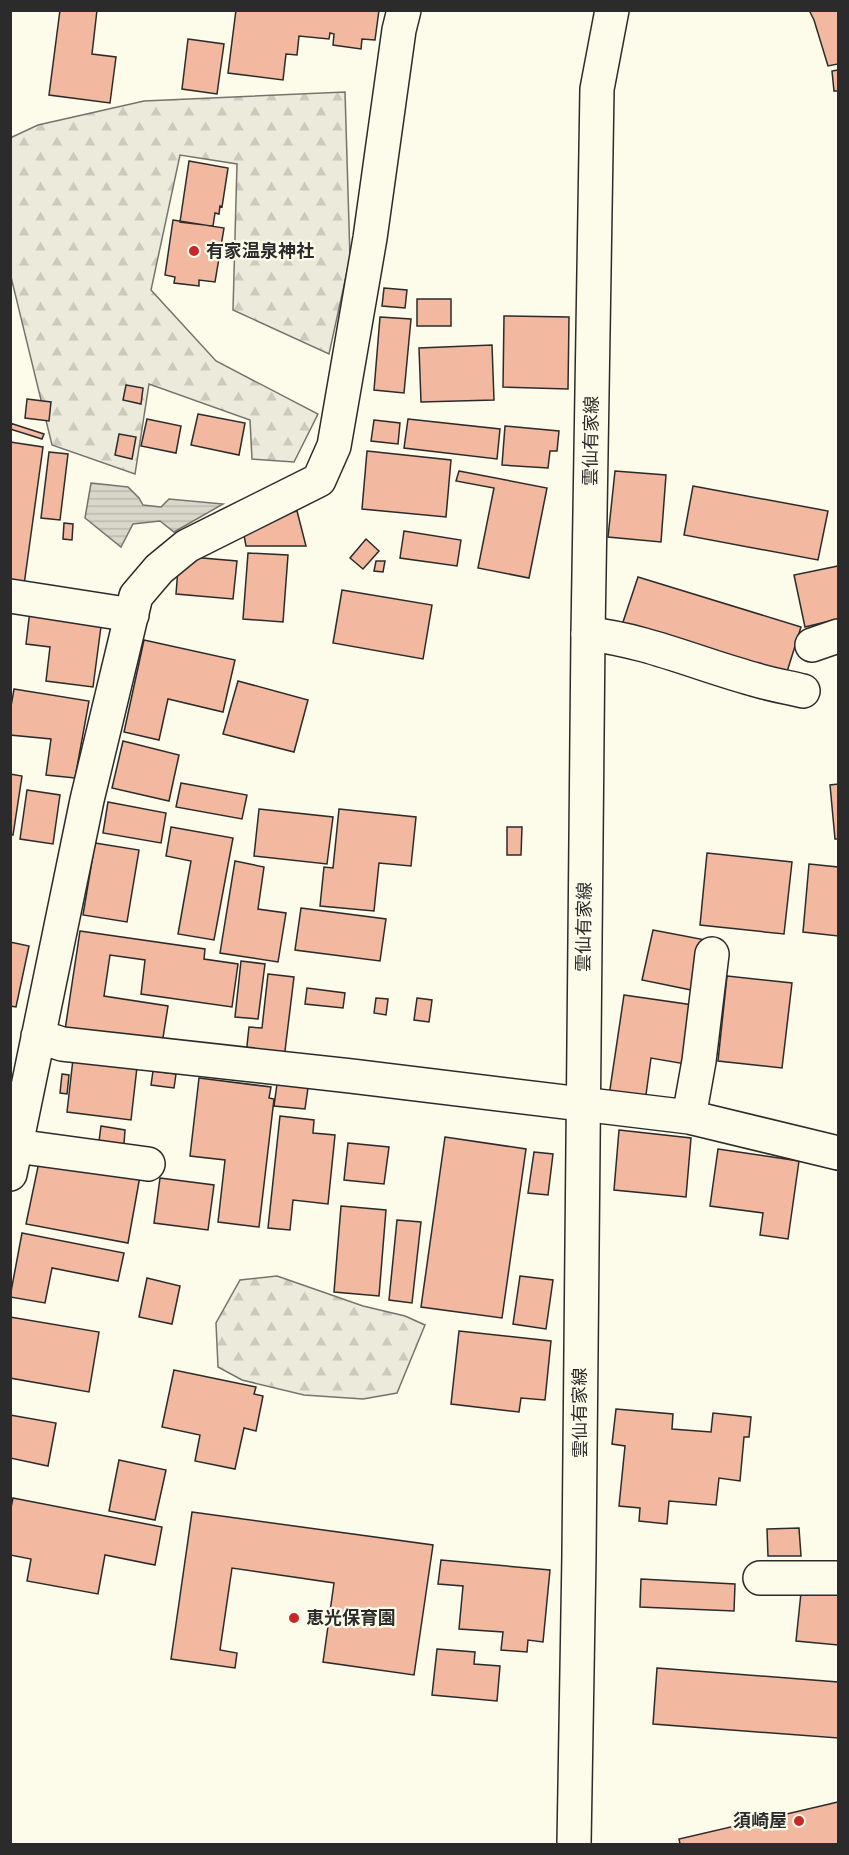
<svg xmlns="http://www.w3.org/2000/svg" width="849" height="1855" font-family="'Titillium Web','Noto Sans JP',sans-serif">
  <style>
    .forest { fill: url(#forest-firs); stroke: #74746e; stroke-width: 1.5 }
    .water { fill: url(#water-rules); stroke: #74746e; stroke-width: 1.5 }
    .building { fill: #f2b8a0; stroke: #2b2b2b; stroke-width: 1.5 }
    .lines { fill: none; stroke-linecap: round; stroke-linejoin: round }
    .minor-casing { stroke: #2b2b2b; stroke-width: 36 }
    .secondary-casing { stroke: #2b2b2b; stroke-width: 36 }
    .minor { stroke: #fdfbea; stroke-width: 33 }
    .secondary { stroke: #fdfbea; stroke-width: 33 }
    .poi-dot { fill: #c62828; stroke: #fdfbea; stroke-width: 2 }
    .labels { text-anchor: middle; stroke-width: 4.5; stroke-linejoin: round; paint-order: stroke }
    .poi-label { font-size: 18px; font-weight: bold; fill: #2b2b2b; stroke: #fdfbea; text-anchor: start }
    .street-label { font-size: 18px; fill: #2b2b2b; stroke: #fdfbea }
  </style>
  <defs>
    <pattern id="forest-firs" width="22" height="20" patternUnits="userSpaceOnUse" patternTransform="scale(1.5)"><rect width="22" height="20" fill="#ecebdb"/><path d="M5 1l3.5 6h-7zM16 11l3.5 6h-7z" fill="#cbcabc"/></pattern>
    <pattern id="water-rules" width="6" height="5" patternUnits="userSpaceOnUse" patternTransform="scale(1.5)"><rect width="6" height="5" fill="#d8d7c9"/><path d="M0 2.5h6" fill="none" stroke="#bab9ad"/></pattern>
  </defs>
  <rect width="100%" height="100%" fill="#fdfbea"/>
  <path class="forest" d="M 345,92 L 350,258 L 329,354 L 233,310 L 237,164 L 180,155 L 151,290 L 216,361 L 318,414 L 294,462 L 252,459 L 250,420 L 149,384 L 135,474 L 52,445 L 11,277 L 10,138 L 38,125 L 144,101 Z
    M 277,1276 L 363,1306 L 405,1316 L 425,1325 L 397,1393 L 363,1399 L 304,1395 L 242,1380 L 218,1367 L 216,1323 L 240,1280 Z"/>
  <path class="water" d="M 91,483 L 128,487 L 139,498 L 143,505 L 161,507 L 169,499 L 223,504 L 174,532 L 160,521 L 133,524 L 121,547 L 85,518 Z"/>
  <path class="building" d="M 60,10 L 97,10 L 92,54 L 116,57 L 110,103 L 49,95 Z
    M 236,10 L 379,10 L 375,40 L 362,39 L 361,49 L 333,45 L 334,34 L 330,33 L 329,39 L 299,36 L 297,55 L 286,54 L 283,80 L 228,73 Z
    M 809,10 L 838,10 L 838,64 L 828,66 L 814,20 Z
    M 188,39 L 224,44 L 217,94 L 182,89 Z
    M 838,70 L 838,91 L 834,91 L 832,71 Z
    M 189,161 L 228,168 L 222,207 L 220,206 L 219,214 L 215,213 L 213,226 L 180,222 Z
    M 173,220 L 224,228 L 215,282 L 199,280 L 199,286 L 174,283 L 175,277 L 165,275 Z
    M 384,288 L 407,290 L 405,308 L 382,306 Z
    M 417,299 L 451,299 L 451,326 L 417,326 Z
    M 504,316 L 569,317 L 568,389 L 503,387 Z
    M 380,317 L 411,319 L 404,393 L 374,390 Z
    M 492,345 L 494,400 L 421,402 L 419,348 Z
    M 126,385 L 143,388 L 141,404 L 123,400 Z
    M 27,399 L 51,402 L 49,421 L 25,418 Z
    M 198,414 L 245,423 L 239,455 L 191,445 Z
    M 147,419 L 181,426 L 176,453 L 141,446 Z
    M 408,419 L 500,429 L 497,459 L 404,448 Z
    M 374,420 L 400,423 L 398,444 L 371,441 Z
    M 10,423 L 44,434 L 42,439 L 10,429 Z
    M 505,426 L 559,431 L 557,451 L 550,451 L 548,468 L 502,465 Z
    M 119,434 L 136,437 L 132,459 L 115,455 Z
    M 10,442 L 43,447 L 24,585 L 10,583 Z
    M 367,451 L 451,460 L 446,517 L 362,509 Z
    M 49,452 L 68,454 L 60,520 L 41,518 Z
    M 459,471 L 547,488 L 529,578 L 478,568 L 494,488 L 456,481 Z
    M 615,471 L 666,475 L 661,542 L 608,537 Z
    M 693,486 L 828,511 L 818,560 L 684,535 Z
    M 297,511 L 306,546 L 246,546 L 242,525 Z
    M 64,523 L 73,524 L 72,540 L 63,539 Z
    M 404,531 L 461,540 L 457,566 L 400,558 Z
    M 366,539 L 379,551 L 363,569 L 350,558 Z
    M 248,553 L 288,555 L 283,622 L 243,619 Z
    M 179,556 L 237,561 L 233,599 L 176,594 Z
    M 376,561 L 385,561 L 383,572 L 374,571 Z
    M 838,566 L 838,619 L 805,627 L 794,575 Z
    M 638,577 L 801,627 L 786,675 L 622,625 Z
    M 342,590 L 432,605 L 423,659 L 333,643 Z
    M 30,610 L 102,619 L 93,687 L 46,681 L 50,647 L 26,644 Z
    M 144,640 L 235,660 L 223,712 L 168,699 L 159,740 L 124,732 Z
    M 238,681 L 308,700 L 294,752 L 223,734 Z
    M 14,689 L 89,701 L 75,778 L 46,775 L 51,739 L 10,735 L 10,712 Z
    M 123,741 L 179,755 L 169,801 L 112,788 Z
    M 10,774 L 22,776 L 13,835 L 10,834 Z
    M 181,783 L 247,795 L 242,819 L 176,807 Z
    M 838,784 L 838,839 L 835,839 L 830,785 Z
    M 27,790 L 60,795 L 53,844 L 20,839 Z
    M 108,802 L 166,813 L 161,843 L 103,833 Z
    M 259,809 L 333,817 L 327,864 L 254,856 Z
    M 339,809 L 416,817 L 411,866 L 379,863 L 374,911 L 320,906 L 324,867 L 333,868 Z
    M 171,827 L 233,838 L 214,940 L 178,934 L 191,861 L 166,856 Z
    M 507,827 L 522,827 L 521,855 L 507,855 Z
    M 95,843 L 139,850 L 127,922 L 83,915 Z
    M 707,853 L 792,862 L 784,934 L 700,925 Z
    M 235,861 L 264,867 L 258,909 L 286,913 L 278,962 L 220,953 Z
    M 809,864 L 838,867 L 838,936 L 803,932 Z
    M 301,908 L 386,919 L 380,961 L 295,950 Z
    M 653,930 L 711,941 L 701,992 L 642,980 Z
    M 80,931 L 205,949 L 204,959 L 238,964 L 232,1007 L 141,994 L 145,960 L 110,955 L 104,996 L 168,1006 L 162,1044 L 65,1030 Z
    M 10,942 L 29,946 L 16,1007 L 10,1006 Z
    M 241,961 L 265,964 L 258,1019 L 235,1017 Z
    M 268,974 L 294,977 L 284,1059 L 246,1055 L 249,1027 L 262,1028 Z
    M 727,976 L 792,983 L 782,1068 L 718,1061 Z
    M 307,988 L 345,993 L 343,1008 L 305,1004 Z
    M 624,995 L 700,1006 L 691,1065 L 651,1058 L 645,1102 L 609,1096 Z
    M 376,998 L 388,999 L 386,1015 L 374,1013 Z
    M 417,998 L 432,1000 L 429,1022 L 414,1020 Z
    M 73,1059 L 137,1067 L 131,1120 L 67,1112 Z
    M 153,1071 L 176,1074 L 174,1088 L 151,1085 Z
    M 62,1074 L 69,1075 L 67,1094 L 60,1093 Z
    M 199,1078 L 271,1087 L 269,1098 L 274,1099 L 259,1227 L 218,1222 L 225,1160 L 190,1156 Z
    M 277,1084 L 308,1088 L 305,1109 L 274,1106 Z
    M 280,1116 L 314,1120 L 313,1133 L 335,1135 L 328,1204 L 293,1200 L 290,1230 L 268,1228 Z
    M 101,1126 L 125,1130 L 124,1144 L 99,1141 Z
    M 619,1130 L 691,1138 L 686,1197 L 614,1190 Z
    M 445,1137 L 526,1149 L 502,1318 L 421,1307 Z
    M 348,1143 L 389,1147 L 384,1184 L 344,1180 Z
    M 718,1149 L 799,1161 L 788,1239 L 760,1235 L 763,1213 L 710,1206 Z
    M 534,1152 L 553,1154 L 548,1195 L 528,1193 Z
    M 40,1157 L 140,1176 L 128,1243 L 26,1224 Z
    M 160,1178 L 214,1185 L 208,1230 L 154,1223 Z
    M 341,1206 L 386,1210 L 379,1296 L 334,1292 Z
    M 397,1220 L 421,1222 L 412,1303 L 389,1300 Z
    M 22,1233 L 124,1253 L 118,1281 L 52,1268 L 45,1303 L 10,1297 Z
    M 520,1276 L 553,1280 L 546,1329 L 513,1324 Z
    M 147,1278 L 180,1286 L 172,1324 L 139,1317 Z
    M 10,1317 L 99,1332 L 89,1392 L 10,1378 Z
    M 459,1331 L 551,1341 L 545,1400 L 521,1398 L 519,1412 L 451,1404 Z
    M 174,1370 L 256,1387 L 254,1394 L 263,1396 L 256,1431 L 244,1428 L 235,1469 L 195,1461 L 200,1435 L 162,1427 Z
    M 616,1409 L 673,1414 L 672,1429 L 711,1432 L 713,1413 L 751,1417 L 749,1437 L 744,1437 L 740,1481 L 719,1478 L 716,1505 L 669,1501 L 667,1524 L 639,1521 L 640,1508 L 619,1506 L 625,1446 L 612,1444 Z
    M 10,1415 L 56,1423 L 48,1466 L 10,1458 Z
    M 119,1460 L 166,1470 L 155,1520 L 109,1511 Z
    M 13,1498 L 162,1527 L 155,1565 L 105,1555 L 98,1594 L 27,1581 L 31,1559 L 10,1555 L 10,1512 Z
    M 192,1512 L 433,1545 L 414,1675 L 323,1662 L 334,1583 L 232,1568 L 220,1650 L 237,1653 L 235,1668 L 171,1659 Z
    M 799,1528 L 801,1556 L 768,1556 L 767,1529 Z
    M 441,1560 L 550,1570 L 543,1642 L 528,1640 L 527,1652 L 501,1650 L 503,1632 L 459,1629 L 463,1586 L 438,1584 Z
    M 641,1579 L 735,1584 L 734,1611 L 640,1607 Z
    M 802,1583 L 838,1586 L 838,1645 L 796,1641 Z
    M 437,1649 L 475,1652 L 474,1664 L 500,1666 L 497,1701 L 432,1695 Z
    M 657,1668 L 838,1682 L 838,1738 L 653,1724 Z
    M 838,1802 L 838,1844 L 680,1844 L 679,1839 Z"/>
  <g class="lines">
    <g class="minor-casing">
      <path id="minor" d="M 10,596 L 132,615
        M 588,634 C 645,640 698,664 753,679 C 769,684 786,687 803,691
        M 812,645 L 838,636
        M 38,1036 L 62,1044 L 351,1076 L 689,1117 L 838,1153
        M 689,1117 L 699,1061 L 712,954
        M 16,1146 L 148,1164
        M 10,1174 L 87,800 L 136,596 L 159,569 L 187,546 L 319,480 L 334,446 L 370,238 L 399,30 L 404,10
        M 760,1578 L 838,1578"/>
    </g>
    <g class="secondary-casing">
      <path id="secondary" d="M 574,1844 L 579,1555 L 588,634 L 597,89 L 612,10"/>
    </g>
    <use href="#minor" class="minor"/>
    <use href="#secondary" class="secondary"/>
  </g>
  <g class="poi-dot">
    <circle cx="194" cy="251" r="6"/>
    <circle cx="294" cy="1618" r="6"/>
    <circle cx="799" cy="1821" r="6"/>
  </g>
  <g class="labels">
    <g class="poi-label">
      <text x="206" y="257">有家温泉神社</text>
      <text x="306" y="1624">恵光保育園</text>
      <text x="787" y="1827" text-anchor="end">須崎屋</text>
    </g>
    <g class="street-label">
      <text transform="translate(591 441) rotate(-89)" y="6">雲仙有家線</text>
      <text transform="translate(584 927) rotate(-89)" y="6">雲仙有家線</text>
      <text transform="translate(580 1413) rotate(-90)" y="6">雲仙有家線</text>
    </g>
  </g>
  <rect width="849" height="1855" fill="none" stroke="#2b2b2b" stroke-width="24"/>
</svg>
